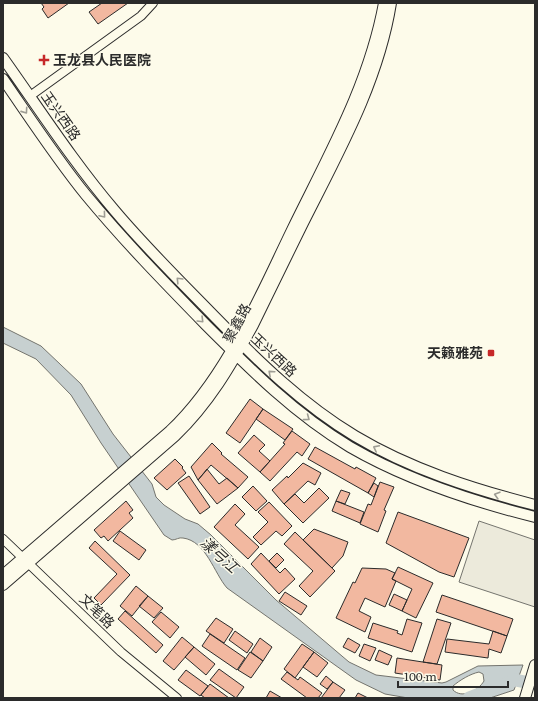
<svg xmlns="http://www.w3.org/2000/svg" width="538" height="701" font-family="Literata,'Noto Sans SC',serif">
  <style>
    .parking { fill: #eceadb; stroke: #74746e }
    .water { fill: #c7d0d0; stroke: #74746e; fill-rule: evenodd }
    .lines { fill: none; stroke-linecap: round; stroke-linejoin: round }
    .river { stroke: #c7d0d0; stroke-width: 13 }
    .building { fill: #f2b8a0; stroke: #2b2b2b }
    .minor-casing { stroke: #2b2b2b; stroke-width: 10 }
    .major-casing { stroke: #2b2b2b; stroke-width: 12 }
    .minor { stroke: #fdfbea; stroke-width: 8 }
    .major { stroke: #fdfbea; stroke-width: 10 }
    .oneway { stroke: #9e9d94 }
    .poi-dot { fill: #c62828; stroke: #fdfbea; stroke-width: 1.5 }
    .labels { text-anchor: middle; stroke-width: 3; stroke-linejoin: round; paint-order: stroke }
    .poi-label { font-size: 14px; font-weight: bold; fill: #2b2b2b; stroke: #fdfbea; text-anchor: start }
    .street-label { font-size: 14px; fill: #2b2b2b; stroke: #fdfbea }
    .water-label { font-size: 15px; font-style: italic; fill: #2b2b2b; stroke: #fdfbea }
  </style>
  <rect width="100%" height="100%" fill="#fdfbea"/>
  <path class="parking" d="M 479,521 L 535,540 L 535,607 L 459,582 Z"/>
  <path class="water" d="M 3,327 L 41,346 L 81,384 L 113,434 L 152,484 L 156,497 L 164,505 L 185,519 L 198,524 L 211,535 L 276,600 L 349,662 L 376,675 L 442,683 L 446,682 L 478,666 L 523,665 L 514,690 L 490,698 L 408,698 L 385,694 L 356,680 L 227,588 C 214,573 206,541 183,538 C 179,537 176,540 172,540 L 164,535 L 101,443 L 71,395 L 36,359 L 3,343 ZM 479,672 L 483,674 L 484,681 C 478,691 462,699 453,690 L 453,686 C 460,680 470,674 479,672 Z"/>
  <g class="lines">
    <path class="river" d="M 469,698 L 515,680 L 535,684"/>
  </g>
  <path class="building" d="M 41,3 L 69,3 L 48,18 L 42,9 L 44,7 Z
    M 102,3 L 128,3 L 98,24 L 89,12 Z
    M 250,399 L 263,409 L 240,443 L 226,433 Z
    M 263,409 L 293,429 L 285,440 L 256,419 Z
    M 292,431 L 310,444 L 302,456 L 297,452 L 270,481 L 260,472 L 285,444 L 283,443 Z
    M 254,435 L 265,445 L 259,451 L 270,461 L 260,472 L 238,453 Z
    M 212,443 L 222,453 L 221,454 L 248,477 L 238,488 L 211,465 L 198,480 L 191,467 Z
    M 315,447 L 355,469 L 356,467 L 376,478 L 368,493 L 308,459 Z
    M 175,459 L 183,467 L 182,468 L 186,473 L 167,490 L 154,478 Z
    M 303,463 L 321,473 L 315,485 L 308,481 L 284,504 L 272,490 L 287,476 L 288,478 Z
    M 207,469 L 219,484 L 227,478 L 238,488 L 217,504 L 198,480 Z
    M 189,476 L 210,507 L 200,514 L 178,483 Z
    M 380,482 L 394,487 L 384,510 L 386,511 L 378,532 L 360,524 L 368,504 L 371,505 Z
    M 374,483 L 378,486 L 374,497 L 368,493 Z
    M 253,486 L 267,501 L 256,511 L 242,497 Z
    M 319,488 L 329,498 L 303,523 L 284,504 L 295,494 L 304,503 Z
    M 341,490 L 350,493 L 345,504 L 336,501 Z
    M 126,501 L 133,510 L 129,513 L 133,518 L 108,541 L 104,536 L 101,538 L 94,530 Z
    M 336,501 L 364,512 L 360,523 L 332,511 Z
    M 269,502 L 292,526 L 282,536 L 276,531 L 261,545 L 253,537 L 268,522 L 258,512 Z
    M 235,504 L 245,514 L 235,525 L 259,547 L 248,559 L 214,527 Z
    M 398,512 L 469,538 L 454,577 L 439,572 L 386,543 Z
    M 314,529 L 348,542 L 343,556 L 332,568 L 303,540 Z
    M 120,531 L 146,550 L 139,560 L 113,541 Z
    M 295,532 L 335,571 L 310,597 L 299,586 L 313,571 L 284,544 Z
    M 95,541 L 130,575 L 101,605 L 94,598 L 117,574 L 89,548 Z
    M 261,553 L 280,573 L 285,568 L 295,579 L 279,594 L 251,564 Z
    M 277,553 L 284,560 L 276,568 L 269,561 Z
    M 398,567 L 433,583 L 416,618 L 402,611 L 412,589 L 392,579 Z
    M 362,568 L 386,569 L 395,573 L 392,579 L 396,581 L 385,607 L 365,598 L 359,611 L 371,617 L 365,632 L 336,618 L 353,582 L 355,583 Z
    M 136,586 L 148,596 L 132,616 L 120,606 Z
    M 285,592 L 307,606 L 301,615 L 279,601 Z
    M 394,594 L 407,600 L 402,611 L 389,605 Z
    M 442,595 L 513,619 L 507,636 L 436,612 Z
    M 148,596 L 163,608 L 154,618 L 139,606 Z
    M 125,611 L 163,645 L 156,653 L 118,619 Z
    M 161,612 L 179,627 L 170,638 L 152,622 Z
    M 216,618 L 233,629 L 224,643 L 206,631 Z
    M 407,619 L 422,623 L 412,652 L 368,638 L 373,623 L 398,631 L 397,633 L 402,635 Z
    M 437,619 L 451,623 L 437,664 L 423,662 Z
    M 235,631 L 253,644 L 247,653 L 229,640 Z
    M 493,631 L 507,636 L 501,653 L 489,649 L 488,658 L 445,652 L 447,639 L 489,644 Z
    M 210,634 L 245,658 L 237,670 L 202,646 Z
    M 182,637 L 194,647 L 174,670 L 163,661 Z
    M 260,638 L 272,647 L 263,661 L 251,652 Z
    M 348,638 L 360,645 L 355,653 L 343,647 Z
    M 302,644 L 314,652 L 295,678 L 284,669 Z
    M 364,644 L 376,648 L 370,661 L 359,656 Z
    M 194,647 L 215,664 L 206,675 L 185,657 Z
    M 379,650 L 392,656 L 388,665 L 375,660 Z
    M 250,652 L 263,661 L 251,678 L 238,670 Z
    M 314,652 L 328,663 L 317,677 L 303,667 Z
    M 397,658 L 442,665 L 440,680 L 395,673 Z
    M 219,669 L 244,687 L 236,698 L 210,680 Z
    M 186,670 L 208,686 L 200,696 L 178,680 Z
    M 287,672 L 298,680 L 300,677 L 322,693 L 318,698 L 307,698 L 281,679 Z
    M 326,676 L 333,682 L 327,689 L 320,684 Z
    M 333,682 L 345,690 L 339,698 L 321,698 Z
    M 210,684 L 229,698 L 205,698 L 201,695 Z
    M 270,691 L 282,698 L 266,698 Z
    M 358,693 L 368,698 L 355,698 Z"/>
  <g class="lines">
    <g class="minor-casing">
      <path id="minor" d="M 30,96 L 141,16 L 153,3
        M 3,539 L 121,652 L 177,698"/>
    </g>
    <g class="major-casing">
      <path id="major" d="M 3,58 C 40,110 74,163 115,211 C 147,249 182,283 216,318 C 259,362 302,404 355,436 C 410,469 473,489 535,505
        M 3,79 C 30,118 56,158 86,195 C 124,241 165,283 206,325 C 251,370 295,414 350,447 C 407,480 471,501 535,517
        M 3,575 L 170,431 C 226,378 259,298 292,230 C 328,156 369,85 384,3
        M 3,585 L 175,436 C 209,403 230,367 253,325 C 269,293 285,260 301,227 C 337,155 378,84 391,3
        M 525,698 L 535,665"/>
    </g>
    <use href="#minor" class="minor"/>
    <use href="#major" class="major"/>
  </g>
  <defs><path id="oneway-chevron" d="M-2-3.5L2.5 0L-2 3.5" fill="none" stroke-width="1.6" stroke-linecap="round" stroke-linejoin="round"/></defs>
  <g class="oneway">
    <use href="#oneway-chevron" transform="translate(25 111) rotate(55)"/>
    <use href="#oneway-chevron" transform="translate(103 215) rotate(50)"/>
    <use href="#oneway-chevron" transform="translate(179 280) rotate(-134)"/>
    <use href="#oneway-chevron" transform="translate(201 320) rotate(45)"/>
    <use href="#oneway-chevron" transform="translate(271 373) rotate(-138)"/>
    <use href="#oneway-chevron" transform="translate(307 418) rotate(37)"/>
    <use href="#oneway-chevron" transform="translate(376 448) rotate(-153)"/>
    <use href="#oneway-chevron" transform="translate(497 495) rotate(-164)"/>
  </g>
  <g class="poi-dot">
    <path d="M42 54h4v4h4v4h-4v4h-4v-4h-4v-4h4z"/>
    <rect x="487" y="349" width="8" height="8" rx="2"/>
  </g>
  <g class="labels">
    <g class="poi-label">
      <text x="53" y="65">玉龙县人民医院</text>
      <text x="483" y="358" text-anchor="end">天籁雅苑</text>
    </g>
    <g class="street-label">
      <text transform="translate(61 116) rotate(55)" y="5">玉兴西路</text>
      <text transform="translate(237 323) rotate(-62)" y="5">聚鑫路</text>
      <text transform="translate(274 355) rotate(43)" y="5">玉兴西路</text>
      <text transform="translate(97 611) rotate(44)" y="5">文笔路</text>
    </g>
    <g class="water-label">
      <text transform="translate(219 555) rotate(42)" y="5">漾弓江</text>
    </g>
  </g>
  <rect width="538" height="701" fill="none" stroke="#2b2b2b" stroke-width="8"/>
  <path d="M398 681v6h110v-6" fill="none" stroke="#2b2b2b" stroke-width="2"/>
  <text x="404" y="681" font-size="12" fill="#2b2b2b" stroke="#fdfbea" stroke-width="3" paint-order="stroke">100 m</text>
</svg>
